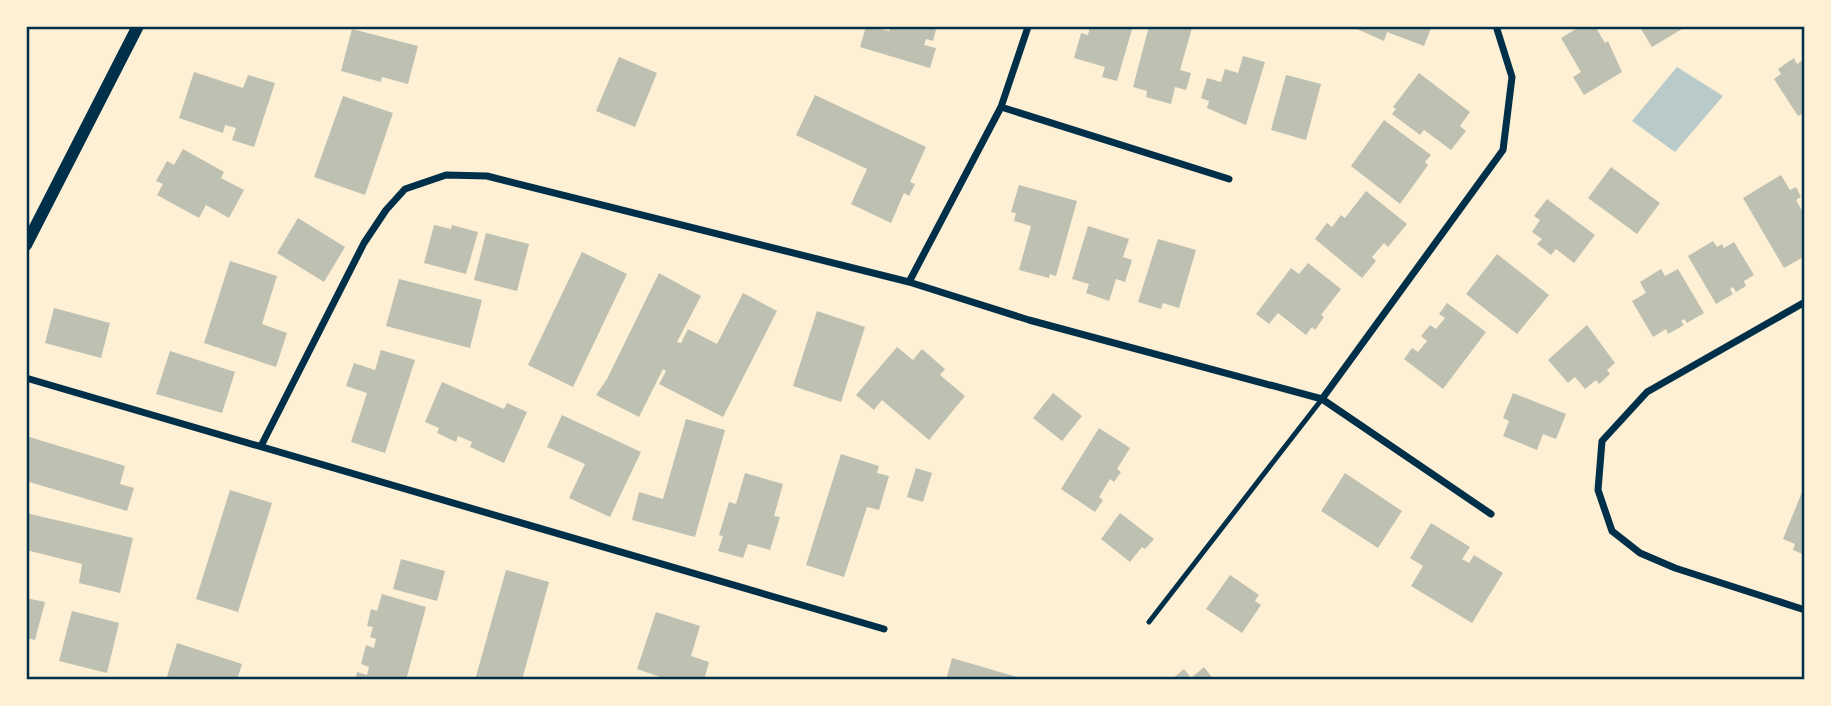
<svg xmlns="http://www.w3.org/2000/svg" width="1831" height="706" font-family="Mulish,sans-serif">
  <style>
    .green { fill: #b9caca }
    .building { fill: #bec0b2 }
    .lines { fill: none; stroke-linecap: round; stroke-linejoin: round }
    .service { stroke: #003049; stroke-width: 5 }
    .minor { stroke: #003049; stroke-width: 7 }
    .tertiary { stroke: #003049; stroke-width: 12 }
    .neatline { fill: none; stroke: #003049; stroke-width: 2.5 }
  </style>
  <rect width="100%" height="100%" fill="#fdf0d5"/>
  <path class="green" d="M 1677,67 L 1723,96 L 1675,152 L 1632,121 Z"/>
  <path class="building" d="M 866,26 L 889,31 L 891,26 L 937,26 L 933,41 L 926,39 L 924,45 L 936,48 L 930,68 L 860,47 Z
    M 1090,26 L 1133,26 L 1117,81 L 1102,77 L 1105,67 L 1074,58 L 1081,33 L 1088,35 Z
    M 1149,26 L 1192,28 L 1180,70 L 1191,73 L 1186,90 L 1175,87 L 1171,104 L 1146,97 L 1147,91 L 1133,87 Z
    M 1350,26 L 1432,26 L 1424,46 L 1387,32 L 1384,41 Z
    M 1581,26 L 1595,26 L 1605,43 L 1608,41 L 1622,72 L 1584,95 L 1573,77 L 1581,72 L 1561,38 Z
    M 1646,26 L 1687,26 L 1652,47 L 1641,29 Z
    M 352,29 L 418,46 L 408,84 L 382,77 L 381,82 L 341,71 Z
    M 1243,56 L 1265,62 L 1246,125 L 1207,108 L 1209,101 L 1201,98 L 1207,78 L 1221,82 L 1225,69 L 1238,73 Z
    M 619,57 L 657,73 L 635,127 L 596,111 Z
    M 1794,58 L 1797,64 L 1805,59 L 1805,112 L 1798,116 L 1774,79 L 1781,74 L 1778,69 Z
    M 194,72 L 243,88 L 248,75 L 275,83 L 254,147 L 232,140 L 236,128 L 225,125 L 223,133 L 179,118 Z
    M 1419,73 L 1470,112 L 1460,126 L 1466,131 L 1451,150 L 1424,130 L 1420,135 L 1392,114 L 1396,109 L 1393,107 Z
    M 1286,75 L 1321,84 L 1306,140 L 1271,130 Z
    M 815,95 L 926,147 L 910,182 L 915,184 L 909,196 L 904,193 L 891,223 L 851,204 L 867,169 L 796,135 Z
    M 343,96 L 393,113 L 365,195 L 314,177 Z
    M 1384,120 L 1431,155 L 1425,162 L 1428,165 L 1400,204 L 1351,166 Z
    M 183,149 L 224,172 L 221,178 L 244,190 L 229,218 L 206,205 L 199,218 L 157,195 L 163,184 L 156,181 L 167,161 L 174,165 Z
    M 1611,167 L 1660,203 L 1637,234 L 1588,198 Z
    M 1781,175 L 1790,190 L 1796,187 L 1801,197 L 1796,200 L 1805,216 L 1805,256 L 1784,268 L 1743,198 Z
    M 1019,185 L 1077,201 L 1056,276 L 1050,274 L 1049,278 L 1019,270 L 1031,226 L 1014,221 L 1016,213 L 1011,212 Z
    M 1366,191 L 1407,224 L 1388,247 L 1384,243 L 1372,257 L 1376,261 L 1362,278 L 1315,239 L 1327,223 L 1332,227 L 1341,215 L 1345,218 Z
    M 1547,199 L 1595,235 L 1574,263 L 1556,249 L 1551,255 L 1537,244 L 1542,239 L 1532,232 L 1540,220 L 1534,216 Z
    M 298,218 L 345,247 L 324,282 L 277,253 Z
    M 434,225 L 451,229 L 452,225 L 478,232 L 466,274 L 424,263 Z
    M 1088,226 L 1129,239 L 1123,257 L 1132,260 L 1125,282 L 1116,279 L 1109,301 L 1086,293 L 1089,284 L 1072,279 Z
    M 486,233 L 529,244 L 517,291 L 474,280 Z
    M 1158,239 L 1196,250 L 1179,308 L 1163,303 L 1161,309 L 1138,302 Z
    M 1713,241 L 1717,247 L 1722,244 L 1724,248 L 1734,242 L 1754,275 L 1744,281 L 1746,286 L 1736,292 L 1733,287 L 1730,289 L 1733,294 L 1716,304 L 1688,256 Z
    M 582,252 L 627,274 L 573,387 L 528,365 Z
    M 1497,254 L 1549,295 L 1517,334 L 1466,294 Z
    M 230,261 L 277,276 L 262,324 L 287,333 L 276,367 L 204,343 Z
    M 1308,263 L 1341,289 L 1321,315 L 1324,317 L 1315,330 L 1312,327 L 1306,335 L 1278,313 L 1269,324 L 1256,314 L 1291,268 L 1299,274 Z
    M 1661,269 L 1665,276 L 1678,269 L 1704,313 L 1687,323 L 1684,319 L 1681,321 L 1684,325 L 1668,334 L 1666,329 L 1653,337 L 1632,301 L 1646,293 L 1640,282 Z
    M 659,273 L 701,296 L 677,342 L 681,343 L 688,329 L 717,344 L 743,293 L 777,311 L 723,417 L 659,384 L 666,371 L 663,369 L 639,417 L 596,395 L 607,379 Z
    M 399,279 L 482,300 L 470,348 L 386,326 Z
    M 1447,303 L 1486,332 L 1443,389 L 1404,359 L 1412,348 L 1418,352 L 1427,341 L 1421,336 L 1430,325 L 1436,329 L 1445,318 L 1439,314 Z
    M 54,308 L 110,323 L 101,358 L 45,343 Z
    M 817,311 L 865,327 L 841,402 L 793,386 Z
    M 1587,325 L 1615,363 L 1607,370 L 1610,374 L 1599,384 L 1596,380 L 1585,389 L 1575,377 L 1568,383 L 1548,360 Z
    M 897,347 L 913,360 L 922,349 L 945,369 L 940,375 L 965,396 L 929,440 L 882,400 L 874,410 L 856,395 Z
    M 381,350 L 415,360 L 385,453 L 351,442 L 367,393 L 346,386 L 354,363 L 375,370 Z
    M 170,351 L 235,372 L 222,413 L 156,394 Z
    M 442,382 L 504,409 L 507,403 L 527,412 L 504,463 L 470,447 L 472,442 L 458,436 L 456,442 L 437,433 L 439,428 L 425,422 Z
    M 1053,393 L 1082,416 L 1062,441 L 1033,418 Z
    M 1513,393 L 1566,414 L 1556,439 L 1543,434 L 1537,450 L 1503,436 L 1509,421 L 1503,418 Z
    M 562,415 L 641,452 L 610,517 L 569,498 L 585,464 L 547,447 Z
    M 686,419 L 725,430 L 695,537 L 632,520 L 639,492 L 663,499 Z
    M 1099,428 L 1130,448 L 1117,469 L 1121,472 L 1114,482 L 1110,479 L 1099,497 L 1103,500 L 1095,512 L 1061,489 Z
    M 26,436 L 125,466 L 120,484 L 134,488 L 127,511 L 26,481 Z
    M 841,454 L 879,466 L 877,473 L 889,476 L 879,510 L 867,507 L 844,577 L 806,565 Z
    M 916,468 L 932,473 L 923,502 L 907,497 Z
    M 745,473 L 783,484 L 774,516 L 780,517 L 770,550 L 748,544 L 743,558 L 718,551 L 723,536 L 719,535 L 729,502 L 736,504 Z
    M 1345,473 L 1402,511 L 1378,548 L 1321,511 Z
    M 230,490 L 272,503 L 238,612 L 196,599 Z
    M 1802,492 L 1805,493 L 1805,555 L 1793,550 L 1795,544 L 1783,539 Z
    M 26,513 L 133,538 L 120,593 L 79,583 L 82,564 L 26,550 Z
    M 1120,513 L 1154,539 L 1145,549 L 1142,547 L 1130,562 L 1101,539 Z
    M 1431,523 L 1470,547 L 1462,559 L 1469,563 L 1474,555 L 1503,573 L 1472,623 L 1411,586 L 1423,566 L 1410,558 Z
    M 401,559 L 445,571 L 437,601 L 393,589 Z
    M 506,570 L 549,582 L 522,680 L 475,680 Z
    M 1230,575 L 1259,595 L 1255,601 L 1261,605 L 1242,633 L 1206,609 Z
    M 382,594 L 426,607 L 406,680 L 355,680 L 357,672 L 367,675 L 369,667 L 361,664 L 366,645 L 374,648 L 376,639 L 370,637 L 373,627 L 367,626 L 371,609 L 377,611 Z
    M 26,598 L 45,602 L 35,640 L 26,638 Z
    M 72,611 L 119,623 L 107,673 L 59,661 Z
    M 656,612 L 700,626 L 691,656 L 709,662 L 704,680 L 669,680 L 637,669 Z
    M 177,643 L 242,664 L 237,680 L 166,680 Z
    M 952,658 L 1024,679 L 1024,680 L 946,680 Z
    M 1204,667 L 1214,680 L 1171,680 L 1184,669 L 1191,678 Z"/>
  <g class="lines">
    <path class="service" d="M 1149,622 L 1322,399"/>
    <path class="minor" d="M 1001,107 L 1028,27
      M 909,282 L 1001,107 L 1229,179
      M 1805,302 L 1647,392 L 1602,441 L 1598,490 L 1612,531 L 1640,553 L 1675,568 L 1805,610
      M 26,378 L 884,629
      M 1322,399 L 1503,150 L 1512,77 L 1496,26
      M 261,446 L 364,243 L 386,210 L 405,189 L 446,175 L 487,176 L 909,282 L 1029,320 L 1322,399 L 1491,514"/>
    <path class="tertiary" d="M 26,245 L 138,26"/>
  </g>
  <rect width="1831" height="706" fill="none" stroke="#fdf0d5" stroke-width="56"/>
  <rect x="28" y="28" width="1775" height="650" class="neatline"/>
</svg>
